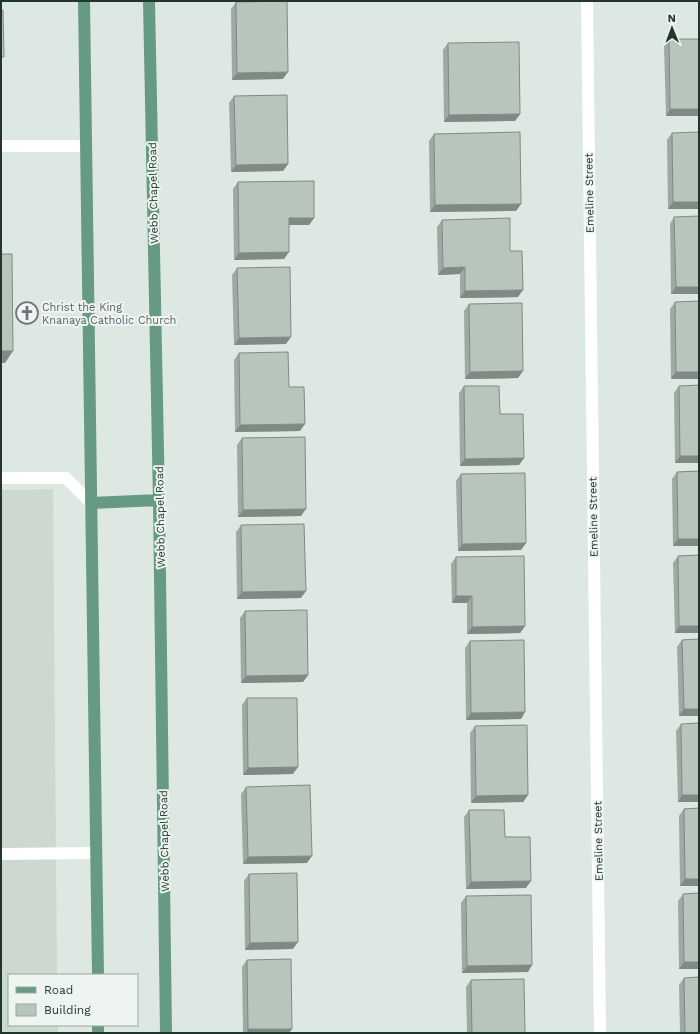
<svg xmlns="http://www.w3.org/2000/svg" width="700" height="1034" font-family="'Work Sans',sans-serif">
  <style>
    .built { fill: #cdd8d0 }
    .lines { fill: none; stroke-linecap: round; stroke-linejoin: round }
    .minor { stroke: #fff; stroke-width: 12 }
    .major { stroke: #679a82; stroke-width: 12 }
    .wall { fill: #9da9a3 }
    .shaded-wall { fill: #808a84 }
    .building { fill: #b7c5bd; stroke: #808a84 }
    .labels { text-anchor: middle; stroke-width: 4; stroke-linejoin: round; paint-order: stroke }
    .street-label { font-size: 11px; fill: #21362c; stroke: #eef5f0 }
    .worship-label { font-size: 11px; fill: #5b616d; stroke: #eef5f0; text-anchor: start }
  </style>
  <rect width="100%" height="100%" fill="#dee8e2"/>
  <path class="built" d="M 53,489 L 57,975 L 9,975 L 9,1025 L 58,1025 L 58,1033 L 1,1033 L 1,490 Z"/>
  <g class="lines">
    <path class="minor" d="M 587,1 L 600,1033
      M 1,146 L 85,146
      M 1,478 L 66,478 L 91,503
      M 1,854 L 96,853"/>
    <path class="major" d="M 84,1 L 98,975
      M 149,1 L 159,500 L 166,1033
      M 91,503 L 159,500
      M 98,1025 L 98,1033"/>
  </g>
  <path class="wall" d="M 236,2 L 283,79 L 232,80 L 231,9 Z
    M 669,39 L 699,39 L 699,116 L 666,116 L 664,46 Z
    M 448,43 L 520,114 L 515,121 L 444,122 L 443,50 Z
    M 234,96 L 288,164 L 283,171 L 231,172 L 229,103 Z
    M 672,133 L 699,209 L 668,209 L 667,140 Z
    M 434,134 L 521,204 L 516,211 L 430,212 L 429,141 Z
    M 238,182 L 314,218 L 309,225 L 289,225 L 289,252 L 284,259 L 234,260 L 233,189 Z
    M 674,217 L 699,294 L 671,294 L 670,224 Z
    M 442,220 L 510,251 L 518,297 L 460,298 L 460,274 L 438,275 L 437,227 Z
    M 237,268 L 286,344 L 234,345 L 232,275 Z
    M 675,302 L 699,379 L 671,379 L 670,309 Z
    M 469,304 L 518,378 L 465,379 L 464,311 Z
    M 239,353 L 289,387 L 300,431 L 235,432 L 234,360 Z
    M 699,385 L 699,463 L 675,463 L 674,393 L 679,386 Z
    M 464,386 L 500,414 L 524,458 L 519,465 L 460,466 L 459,393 Z
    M 242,438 L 301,516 L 238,517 L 237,445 Z
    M 699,471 L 699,546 L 673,546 L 672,479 L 677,472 Z
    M 461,474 L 526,543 L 521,550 L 458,551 L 456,481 Z
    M 241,525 L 301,598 L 237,599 L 236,532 Z
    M 699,555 L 699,633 L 675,633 L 673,563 L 678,556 Z
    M 456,557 L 525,626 L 520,633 L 467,634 L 467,603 L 452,603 L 451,564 Z
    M 245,611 L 308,675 L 303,682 L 241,683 L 240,618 Z
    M 699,639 L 699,716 L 679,716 L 677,647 L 682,640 Z
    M 470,641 L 525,712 L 521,719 L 466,720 L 465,648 Z
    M 247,698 L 293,774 L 243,775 L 242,705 Z
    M 681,724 L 699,802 L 678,802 L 676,731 Z
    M 475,726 L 528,795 L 523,802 L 471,803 L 470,733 Z
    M 246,787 L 307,863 L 243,864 L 241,794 Z
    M 699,808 L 699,886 L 680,886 L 679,816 L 684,809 Z
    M 469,810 L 505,837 L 526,888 L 466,889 L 464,817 Z
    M 249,874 L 293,949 L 245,950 L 244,881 Z
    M 699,893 L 699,969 L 679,969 L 678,901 L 683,894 Z
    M 466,896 L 528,972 L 462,973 L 461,903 Z
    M 247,960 L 289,1033 L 243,1033 L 242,967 Z
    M 684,978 L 699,1033 L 680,1033 L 679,985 Z
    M 471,980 L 525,1033 L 467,1033 L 466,987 Z"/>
  <path class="shaded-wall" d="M 288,72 L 283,79 L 232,80 L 237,73 Z
    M 670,109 L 699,109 L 699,116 L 666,116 Z
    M 520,114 L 515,121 L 444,122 L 449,115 Z
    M 288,164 L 283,171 L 231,172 L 236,165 Z
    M 673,202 L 699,202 L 699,209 L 668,209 Z
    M 521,204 L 516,211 L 430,212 L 435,205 Z
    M 289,218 L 314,218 L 309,225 L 284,225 Z
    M 289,252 L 284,259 L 234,260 L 239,253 Z
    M 465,267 L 460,274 L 438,275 L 443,268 Z
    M 676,287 L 699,287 L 699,294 L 671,294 Z
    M 523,290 L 518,297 L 460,298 L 465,291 Z
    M 291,337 L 286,344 L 234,345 L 239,338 Z
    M 1,351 L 13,351 L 5,363 L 1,363 Z
    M 523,371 L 518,378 L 465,379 L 470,372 Z
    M 676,372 L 699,372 L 699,379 L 671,379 Z
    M 305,424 L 300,431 L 235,432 L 240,425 Z
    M 680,456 L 699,456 L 699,463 L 675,463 Z
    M 524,458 L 519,465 L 460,466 L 465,459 Z
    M 306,509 L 301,516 L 238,517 L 243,510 Z
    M 678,539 L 699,539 L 699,546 L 673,546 Z
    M 526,543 L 521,550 L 458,551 L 462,544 Z
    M 306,591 L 301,598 L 237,599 L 242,592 Z
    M 456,596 L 472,596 L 467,603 L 452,603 Z
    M 525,626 L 520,633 L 467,634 L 472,627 Z
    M 679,626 L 699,626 L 699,633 L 675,633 Z
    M 308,675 L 303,682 L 241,683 L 246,676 Z
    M 684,709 L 699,709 L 699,716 L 679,716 Z
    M 525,712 L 521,719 L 466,720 L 471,713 Z
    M 298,767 L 293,774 L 243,775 L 248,768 Z
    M 528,795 L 523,802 L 471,803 L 476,796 Z
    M 682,795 L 699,795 L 699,802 L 678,802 Z
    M 312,856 L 307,863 L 243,864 L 248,857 Z
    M 685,879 L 699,879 L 699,886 L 680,886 Z
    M 531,881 L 526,888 L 466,889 L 471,882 Z
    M 298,942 L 293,949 L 245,950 L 250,943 Z
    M 684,962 L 699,962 L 699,969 L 679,969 Z
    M 532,965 L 528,972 L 462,973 L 467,966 Z
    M 248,1029 L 292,1029 L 289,1033 L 246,1033 Z"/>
  <path class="building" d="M 287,1 L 288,72 L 237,73 L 236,2 Z
    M 1,10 L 3,10 L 4,57 L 1,57 Z
    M 669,39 L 699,39 L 699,109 L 670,109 Z
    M 519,42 L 520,114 L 449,115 L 448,43 Z
    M 287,95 L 288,164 L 236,165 L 234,96 Z
    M 520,132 L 521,204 L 435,205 L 434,134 Z
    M 699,132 L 699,202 L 673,202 L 672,133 Z
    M 314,181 L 314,218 L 289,218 L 289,252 L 239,253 L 238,182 Z
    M 699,216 L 699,287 L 676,287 L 674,217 Z
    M 510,218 L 510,251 L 522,251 L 523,290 L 465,291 L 465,267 L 443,268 L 442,220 Z
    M 1,254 L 12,254 L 13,351 L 1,351 Z
    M 290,267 L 291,337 L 239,338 L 237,268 Z
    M 699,301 L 699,372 L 676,372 L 675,302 Z
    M 522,303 L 523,371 L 470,372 L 469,304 Z
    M 288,352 L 289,387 L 304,387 L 305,424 L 240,425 L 239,353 Z
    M 699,385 L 699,456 L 680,456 L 679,386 Z
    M 464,386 L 499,386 L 500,414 L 523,414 L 524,458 L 465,459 Z
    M 305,437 L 306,509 L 243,510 L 242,438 Z
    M 699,471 L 699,539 L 678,539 L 677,472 Z
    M 525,473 L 526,543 L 462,544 L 461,474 Z
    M 304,524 L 306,591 L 242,592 L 241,525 Z
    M 699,555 L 699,626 L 679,626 L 678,556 Z
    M 524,556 L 525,626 L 472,627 L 472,596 L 456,596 L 456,557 Z
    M 307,610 L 308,675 L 246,676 L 245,611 Z
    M 699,639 L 699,709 L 684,709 L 682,640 Z
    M 524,640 L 525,712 L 471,713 L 470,641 Z
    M 247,698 L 297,698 L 298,767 L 248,768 Z
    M 699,723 L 699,795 L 682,795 L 681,724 Z
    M 527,725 L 528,795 L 476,796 L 475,726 Z
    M 310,785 L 312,856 L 248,857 L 246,787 Z
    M 699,808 L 699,879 L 685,879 L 684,809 Z
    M 469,810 L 504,810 L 505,837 L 530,837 L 531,881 L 471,882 Z
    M 297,873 L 298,942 L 250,943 L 249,874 Z
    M 699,893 L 699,962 L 684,962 L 683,894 Z
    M 531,895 L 532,965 L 467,966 L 466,896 Z
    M 291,959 L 292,1029 L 248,1029 L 247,960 Z
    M 699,977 L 699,1033 L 685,1033 L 684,978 Z
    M 524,979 L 525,1033 L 472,1033 L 471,980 Z"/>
  <defs>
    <g id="church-ring" transform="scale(1.15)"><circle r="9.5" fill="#eef5f0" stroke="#6b7280" stroke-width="1.5"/><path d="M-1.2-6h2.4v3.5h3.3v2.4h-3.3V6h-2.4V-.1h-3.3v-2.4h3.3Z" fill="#6b7280"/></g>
  </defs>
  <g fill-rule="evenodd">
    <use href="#church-ring" x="27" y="313"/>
  </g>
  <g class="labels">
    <g class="street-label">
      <text transform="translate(153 193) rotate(-91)" y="4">Webb Chapel Road</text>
      <text transform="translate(589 193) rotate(-91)" y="4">Emeline Street</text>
      <text transform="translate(160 517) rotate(-91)" y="4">Webb Chapel Road</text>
      <text transform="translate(593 517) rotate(-91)" y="4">Emeline Street</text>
      <text transform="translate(164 841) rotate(-91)" y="4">Webb Chapel Road</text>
      <text transform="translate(598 841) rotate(-91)" y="4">Emeline Street</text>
    </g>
    <g class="worship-label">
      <text x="42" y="311">Christ the King<tspan x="42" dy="13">Knanaya Catholic Church</tspan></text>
    </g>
  </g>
  <rect width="700" height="1034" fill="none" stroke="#21362c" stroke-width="4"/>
  <rect x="8" y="974" width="130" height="52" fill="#eef5f0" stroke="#9ca9a2"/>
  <rect x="16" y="987" width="20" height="6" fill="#679a82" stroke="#9ca9a2"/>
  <text x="44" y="994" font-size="12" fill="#21362c">Road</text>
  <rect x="16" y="1004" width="20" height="12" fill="#b7c5bd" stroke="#9ca9a2"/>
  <text x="44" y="1014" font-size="12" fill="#21362c">Building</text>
  <g transform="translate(672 28) rotate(359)" stroke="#eef5f0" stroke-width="3" paint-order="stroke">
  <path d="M0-3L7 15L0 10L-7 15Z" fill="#21362c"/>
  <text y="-6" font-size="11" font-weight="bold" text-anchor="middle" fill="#21362c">N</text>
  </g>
</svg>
